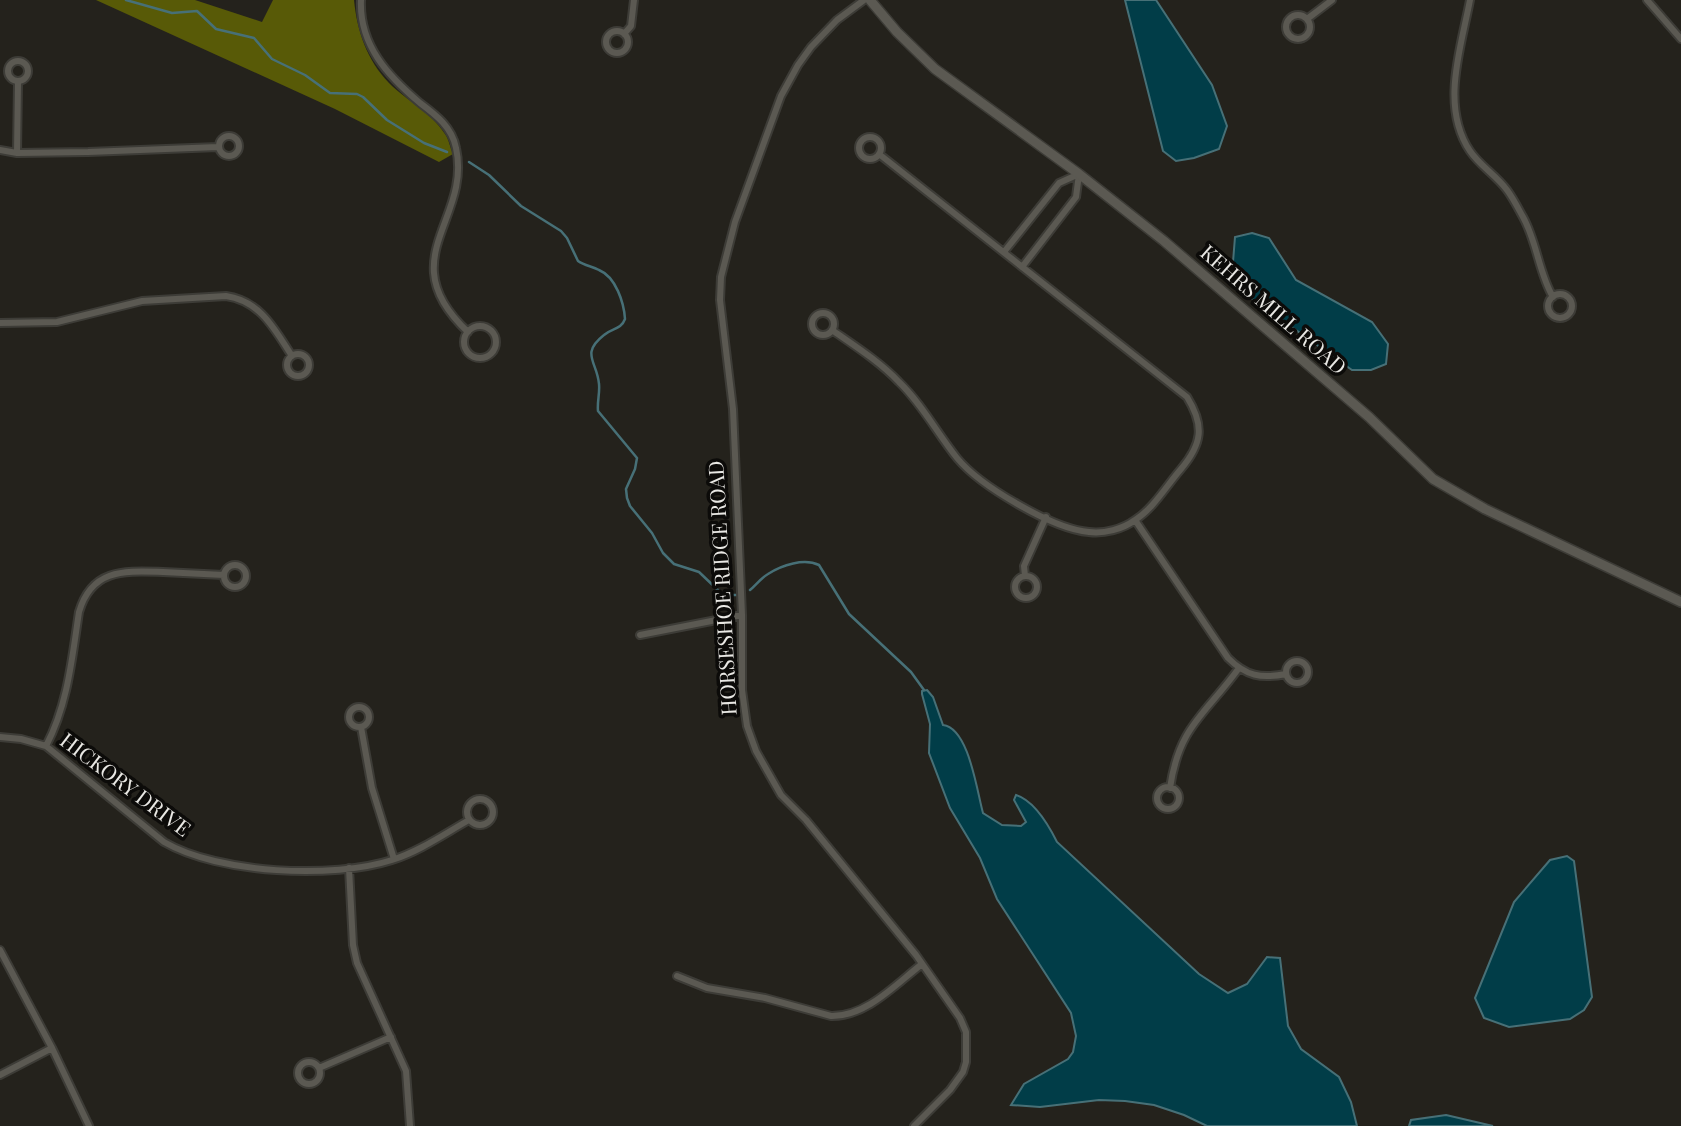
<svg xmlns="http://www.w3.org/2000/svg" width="1681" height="1126" font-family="'Playfair Display',serif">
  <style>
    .forest { fill: #585a07 }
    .water { fill: #013d48; stroke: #477077; stroke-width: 2 }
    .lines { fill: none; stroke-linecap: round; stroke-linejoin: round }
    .stream { stroke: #477077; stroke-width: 2.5 }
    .street-casing { stroke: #3d3c37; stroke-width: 10 }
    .secondary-casing { stroke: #3d3c37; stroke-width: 12 }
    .street { stroke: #5b5952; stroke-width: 6 }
    .secondary { stroke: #5b5952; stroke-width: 9 }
    .labels { text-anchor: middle; stroke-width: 7; stroke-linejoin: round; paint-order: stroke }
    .street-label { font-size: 21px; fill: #e9e8e4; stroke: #0c0b09 }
  </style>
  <rect width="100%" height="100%" fill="#24221c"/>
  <path class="forest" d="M 96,0 L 195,0 L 262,22 L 273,0 L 354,0 C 357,31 367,60 389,83 C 406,100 432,113 445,134 C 449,139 450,148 453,154 L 439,162 L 335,109 Z"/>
  <path class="water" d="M 1125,0 L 1156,0 L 1212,85 L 1227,126 L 1219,149 L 1194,158 L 1176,161 L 1163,151 Z
    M 1252,233 L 1269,238 L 1296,280 L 1372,322 L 1388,344 L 1386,364 L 1371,370 L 1352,370 L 1251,298 L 1233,262 L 1235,237 Z
    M 927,690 L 933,697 L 943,725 C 969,728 977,792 983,813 L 1002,825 L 1021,826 L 1026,822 L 1014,800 L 1016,795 C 1035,801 1049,826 1057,842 L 1199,974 L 1228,993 L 1247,984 L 1267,957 L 1280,958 L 1288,1026 L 1301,1049 L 1339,1077 L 1351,1102 L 1357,1126 L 1207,1126 L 1184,1115 L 1154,1105 L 1125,1101 L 1099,1100 L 1040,1107 L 1011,1105 L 1024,1084 L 1068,1059 L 1073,1052 L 1076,1036 L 1071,1013 L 997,899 L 980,858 L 950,808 L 929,753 L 930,724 L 922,694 L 922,691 Z
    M 1567,856 L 1574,861 L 1592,997 L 1584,1010 L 1570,1019 L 1509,1027 L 1484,1018 L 1475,998 L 1514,902 L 1550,860 Z
    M 1446,1115 L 1493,1126 L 1409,1126 L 1411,1120 Z"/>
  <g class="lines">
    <path class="stream" d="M 126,0 L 172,13 L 197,11 L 216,29 L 254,38 L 272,59 L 305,75 L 330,93 L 357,94 L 363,97 L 387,120 L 424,143 L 447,152
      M 469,162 L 489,175 L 521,206 L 561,231 L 567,238 L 578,261 C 585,266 592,266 599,270 C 616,277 624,303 625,319 C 621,330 612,328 604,335 C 580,354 597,361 599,384 C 600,393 597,402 598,411 L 637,458 L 635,469 L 626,489 L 627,498 L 630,506 L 652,533 L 663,553 L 674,564 L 699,572 L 721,593 L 729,595 L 737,595
      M 750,590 C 756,585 761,578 768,574 C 782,565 804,558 819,565 L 849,614 L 911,672 L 924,690"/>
    <g class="street-casing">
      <path id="street" d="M 361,0 C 359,45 388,76 420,103 C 436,115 452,127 456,148 C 472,220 390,259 468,332
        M 864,0 L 837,20 L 811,47 L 798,65 L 781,96 L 735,222 L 721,277 L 720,300 L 733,409 L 742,615 L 742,690 L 747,726 L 756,751 L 781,795 L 806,820 L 916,955 L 960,1018 L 966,1032 L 966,1062 L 963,1072 L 950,1090 L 914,1126
        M 1470,0 C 1461,48 1440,106 1470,151 C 1480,166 1496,175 1507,190 C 1513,198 1518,208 1523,217 C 1537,242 1539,274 1553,297
        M 1647,0 L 1681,39
        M1286 27a12 12 0 1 1 24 0a12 12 0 1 1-24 0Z
        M 1307,19 L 1332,0
        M606 42a11 11 0 1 1 22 0a11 11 0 1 1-22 0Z
        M 624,34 L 631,26 L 634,0
        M8 71a10 10 0 1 1 20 0a10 10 0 1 1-20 0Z
        M219 146a10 10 0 1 1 20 0a10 10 0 1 1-20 0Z
        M859 148a11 11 0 1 1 22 0a11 11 0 1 1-22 0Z
        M 0,150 L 17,153 L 88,152 L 218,147
        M 17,153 L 18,82
        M 1004,252 L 1059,183 L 1079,174
        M 1022,267 L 1076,197 L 1079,174
        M1548 306a12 12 0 1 1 24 0a12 12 0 1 1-24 0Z
        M812 324a11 11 0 1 1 22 0a11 11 0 1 1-22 0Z
        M 0,323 L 57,322 L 142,301 L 226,296 C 261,301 275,330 292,356
        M464 342a16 16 0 1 1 32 0a16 16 0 1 1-32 0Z
        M 832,330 C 855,346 880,362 899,382 C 922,404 937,433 957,458 C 980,486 1053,529 1089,532 C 1104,534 1123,529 1135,520 C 1153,509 1167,485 1181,469 C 1202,444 1205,426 1187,397 L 879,154
        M287 365a11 11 0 1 1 22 0a11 11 0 1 1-22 0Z
        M 1135,520 L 1228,658 C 1246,676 1261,679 1286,674
        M224 576a11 11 0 1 1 22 0a11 11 0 1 1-22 0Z
        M 1025,576 L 1024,566 L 1046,517
        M1015 587a11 11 0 1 1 22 0a11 11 0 1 1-22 0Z
        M 640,635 L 742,615
        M1286 672a11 11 0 1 1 22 0a11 11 0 1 1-22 0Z
        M349 717a10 10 0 1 1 20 0a10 10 0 1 1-20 0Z
        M 361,727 L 372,788 L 394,859
        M 0,737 L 21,739 L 46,746 L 164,842 C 219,874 333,879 392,860 C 420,851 444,834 469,820
        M 46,746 C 68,704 72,658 79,612 C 92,568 125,571 163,572 C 183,573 204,574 224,575
        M1157 798a11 11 0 1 1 22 0a11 11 0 1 1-22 0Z
        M 1170,788 C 1179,726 1205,715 1239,668
        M467 812a13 13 0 1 1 26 0a13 13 0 1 1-26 0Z
        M 349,868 L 353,945 L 357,963 L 406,1071 L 410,1126
        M 0,950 L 52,1048 L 89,1126
        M 677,976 L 707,988 L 765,998 L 831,1016 C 866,1017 896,984 922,964
        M298 1073a11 11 0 1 1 22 0a11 11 0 1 1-22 0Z
        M 319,1068 L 391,1037
        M 0,1075 L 52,1048"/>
    </g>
    <g class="secondary-casing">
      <path id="secondary" d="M 870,0 L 897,32 L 935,69 L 1079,174 L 1164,241 L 1369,417 L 1433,479 L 1485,509 L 1681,602"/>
    </g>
    <use href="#street" class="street"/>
    <use href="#secondary" class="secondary"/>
  </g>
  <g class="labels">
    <g class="street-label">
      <text transform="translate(1273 310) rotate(41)" y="7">KEHRS MILL ROAD</text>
      <text transform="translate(723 588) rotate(-93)" y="7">HORSESHOE RIDGE ROAD</text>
      <text transform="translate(125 785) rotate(37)" y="7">HICKORY DRIVE</text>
    </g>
  </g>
</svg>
